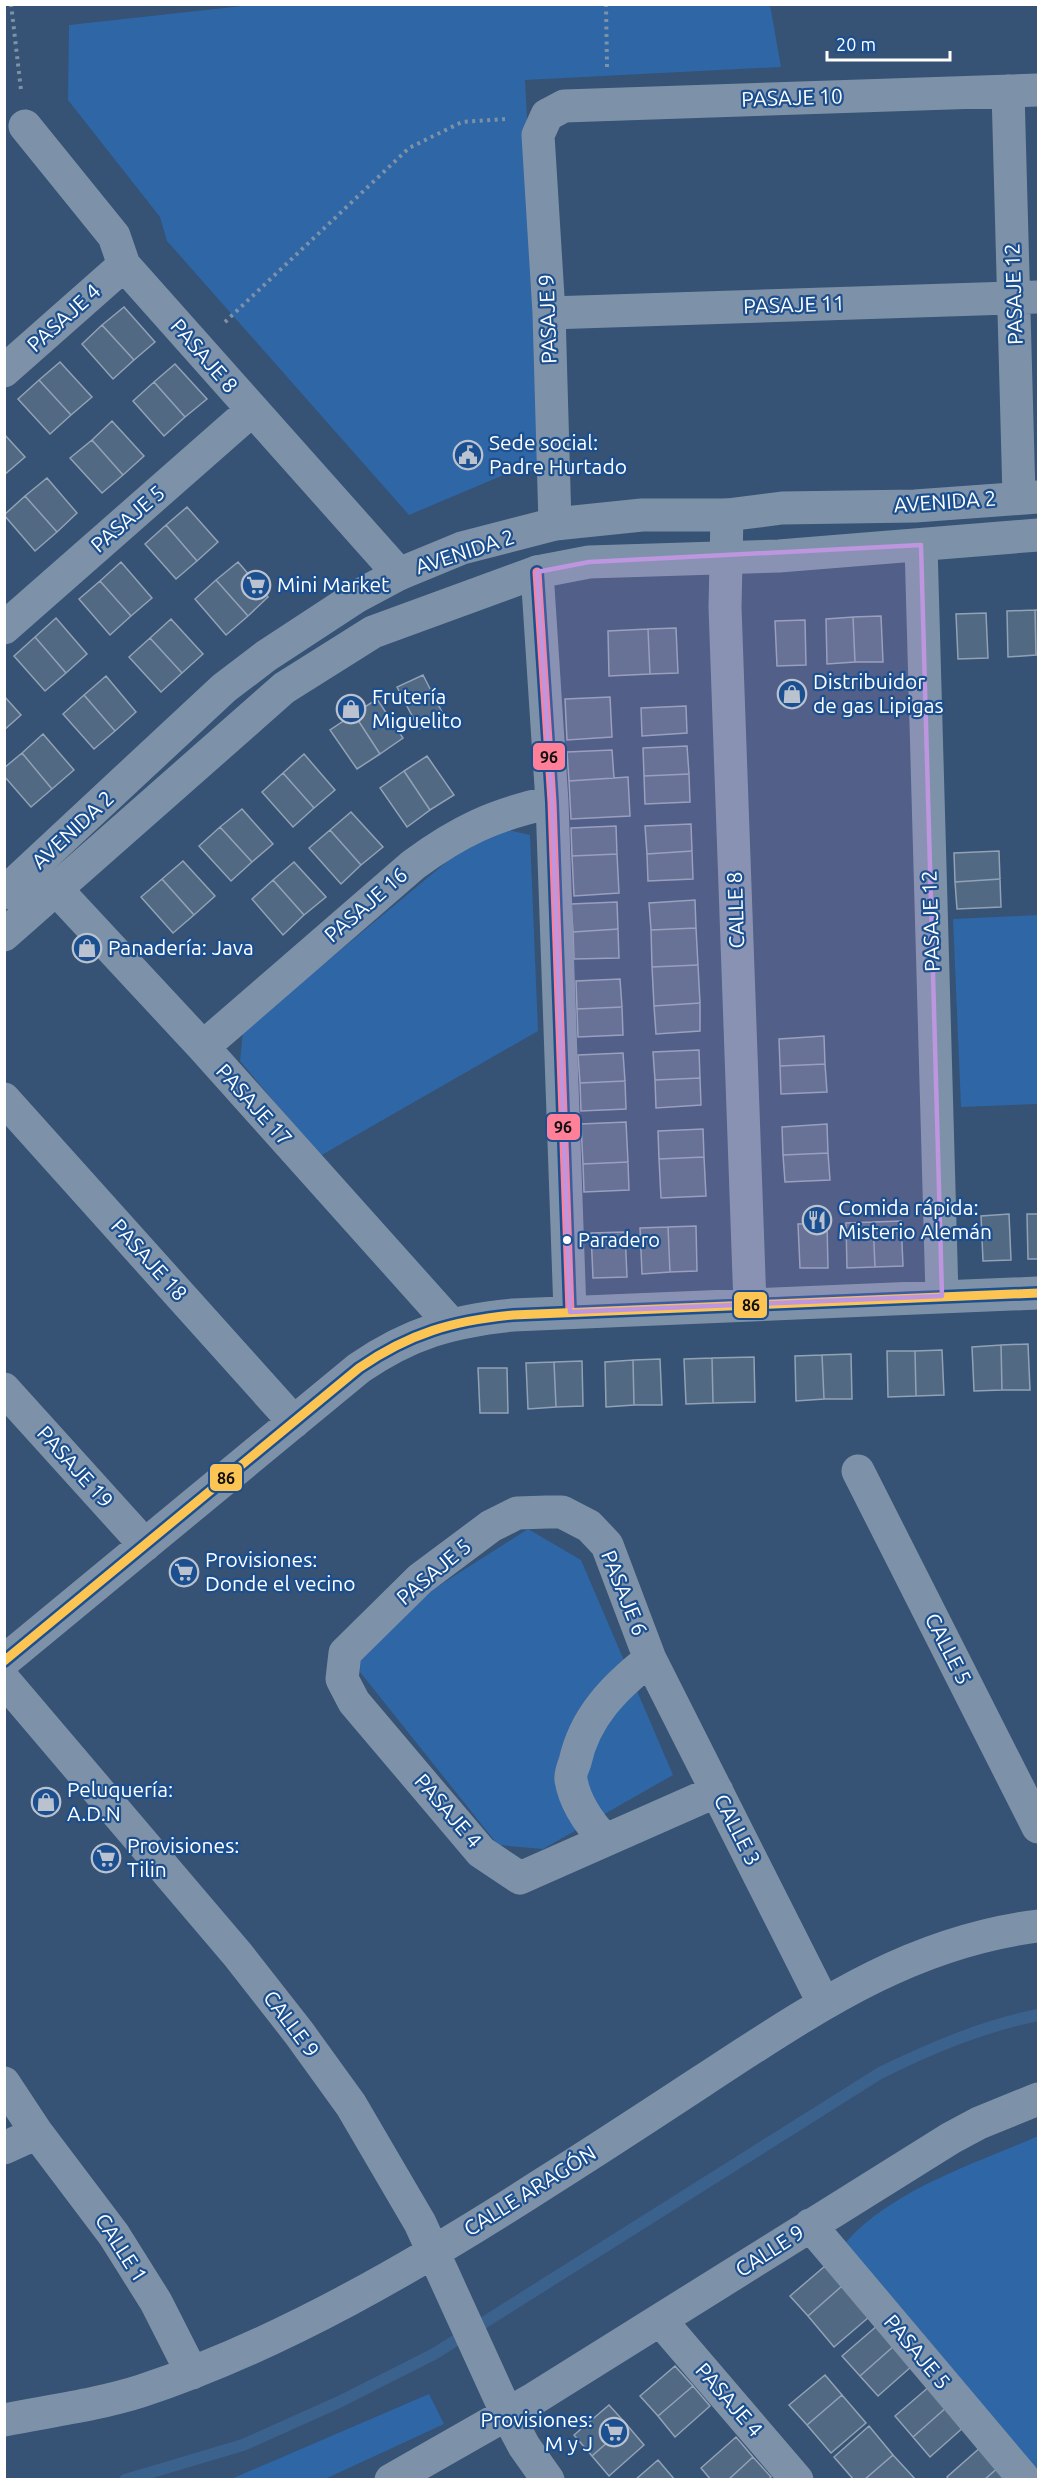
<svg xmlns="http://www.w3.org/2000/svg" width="1043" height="2484" font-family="Ubuntu,sans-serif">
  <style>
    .green { fill: #2f66a5 }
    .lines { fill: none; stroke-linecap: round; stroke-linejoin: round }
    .stream { stroke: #3b618d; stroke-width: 12 }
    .building { fill: #526984; stroke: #92a2b6; stroke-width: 1.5 }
    .path { stroke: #7d92a8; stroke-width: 4; stroke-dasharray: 3 4.5; stroke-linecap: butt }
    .minor { stroke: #7d92a8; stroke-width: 33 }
    .tertiary { stroke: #7d92a8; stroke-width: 33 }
    .bus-1-casing { stroke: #1b4f8f; stroke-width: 14 }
    .bus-2-casing { stroke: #1b4f8f; stroke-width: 14 }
    .bus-1 { stroke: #ff8098; stroke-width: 9 }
    .bus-2 { stroke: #fcc553; stroke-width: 9 }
    .marked { fill: #bd96df; fill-opacity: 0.2; stroke: #bd96df; stroke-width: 4.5; stroke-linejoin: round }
    .bus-dot { fill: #fff; stroke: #1b4f8f; stroke-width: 2 }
    .labels { text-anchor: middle; stroke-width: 4.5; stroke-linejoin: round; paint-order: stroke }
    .bus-label { font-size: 20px; fill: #fff; stroke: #1b4f8f; text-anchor: start }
    .street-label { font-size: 21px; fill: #fff; stroke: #1b4f8f }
    .poi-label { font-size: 21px; fill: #fff; stroke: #1b4f8f; text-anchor: start }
    .line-badge { stroke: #1b4f8f; stroke-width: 2 }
    .pale-badge-label { font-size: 16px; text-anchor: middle; font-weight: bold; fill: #111 }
  </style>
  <rect width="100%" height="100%" fill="#365274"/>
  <path class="green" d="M 260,4 L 770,5 L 781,67 L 525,80 L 535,266 L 570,467 L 506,474 L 409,515 L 167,241 L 160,217 L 68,100 L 69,25 Z
    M 503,829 L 530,835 L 538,1031 L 320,1156 L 240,1061 L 243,1031 L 461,850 Z
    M 1038,915 L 1038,1104 L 961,1107 L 953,919 Z
    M 528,1529 L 581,1560 L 673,1775 L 543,1849 L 498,1845 L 360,1672 L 361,1635 Z
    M 1038,2136 L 1038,2467 L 1030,2470 L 846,2242 C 895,2188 973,2165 1038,2136 Z
    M 429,2394 L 444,2424 L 325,2479 L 231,2479 Z"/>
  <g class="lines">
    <path class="stream" d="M 125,2480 L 243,2445 L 339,2402 L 434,2354 L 880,2073 C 931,2048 983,2026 1038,2015"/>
  </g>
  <path class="building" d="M 124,307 L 155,342 L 134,360 L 102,325 Z
    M 102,325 L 134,360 L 113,379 L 82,344 Z
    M 60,362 L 92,397 L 71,415 L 39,380 Z
    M 175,364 L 207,399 L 185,417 L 154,382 Z
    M 39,380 L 71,415 L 50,434 L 18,399 Z
    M 154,382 L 185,417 L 164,436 L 133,401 Z
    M 112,421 L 144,456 L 123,475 L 92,440 Z
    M 4,434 L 25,457 L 4,475 Z
    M 92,440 L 123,475 L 102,493 L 70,458 Z
    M 47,478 L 77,513 L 57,532 L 25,496 Z
    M 25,496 L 57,532 L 35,551 L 4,515 Z
    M 187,507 L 218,542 L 197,561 L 166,525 Z
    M 166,525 L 197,561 L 176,579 L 145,544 Z
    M 121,562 L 152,598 L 131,616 L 100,581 Z
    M 238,562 L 268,597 L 248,616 L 216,580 Z
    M 216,580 L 248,616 L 226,635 L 195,599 Z
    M 100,581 L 131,616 L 110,635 L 79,599 Z
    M 1035,610 L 1036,655 L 1008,657 L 1007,611 Z
    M 1035,610 L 1038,610 L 1038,655 L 1036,655 Z
    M 986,613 L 988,658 L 958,659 L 956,614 Z
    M 881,616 L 883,662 L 855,662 L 853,617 Z
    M 853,617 L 855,662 L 827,664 L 826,619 Z
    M 56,618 L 87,654 L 66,673 L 35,637 Z
    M 171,619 L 203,654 L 182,673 L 150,638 Z
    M 805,620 L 806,665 L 777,666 L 775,621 Z
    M 676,628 L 678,673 L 650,674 L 648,629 Z
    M 648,629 L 650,674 L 609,676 L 608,631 Z
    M 35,637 L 66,673 L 45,691 L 14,656 Z
    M 150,638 L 182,673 L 161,692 L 129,657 Z
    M 423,675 L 444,716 L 419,729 L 397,687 Z
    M 106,676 L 136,712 L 115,731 L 84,695 Z
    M 84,695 L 115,731 L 94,749 L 63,714 Z
    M 4,696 L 21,715 L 4,730 Z
    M 610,697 L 612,737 L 567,740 L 565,699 Z
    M 377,699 L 403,738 L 380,754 L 354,714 Z
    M 686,706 L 687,733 L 642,736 L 641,708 Z
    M 354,714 L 380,754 L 357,769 L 330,730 Z
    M 43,734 L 74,770 L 52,789 L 22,753 Z
    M 687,746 L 689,774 L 644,776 L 643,748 Z
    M 612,750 L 614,778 L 569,781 L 567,752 Z
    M 22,753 L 52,789 L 31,807 L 4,776 L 4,768 Z
    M 304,754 L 335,790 L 314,808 L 283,773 Z
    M 427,756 L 454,795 L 430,810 L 404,771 Z
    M 404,771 L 430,810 L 407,827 L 380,788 Z
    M 283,773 L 314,808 L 293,827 L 262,792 Z
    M 689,774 L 690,802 L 645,804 L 644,776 Z
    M 628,777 L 630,816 L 571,819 L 569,781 Z
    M 242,809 L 273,844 L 252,862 L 220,827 Z
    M 351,812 L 383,847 L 361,865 L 330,830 Z
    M 691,824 L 692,851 L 647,854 L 645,826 Z
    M 616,826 L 617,854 L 572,856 L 571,828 Z
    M 220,827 L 252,862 L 231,881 L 199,846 Z
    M 330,830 L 361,865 L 341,884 L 309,848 Z
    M 692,851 L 693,879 L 648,881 L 647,854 Z
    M 999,851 L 1000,879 L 955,882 L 954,853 Z
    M 617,854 L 619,893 L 574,896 L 572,856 Z
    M 183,861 L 215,896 L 194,915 L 162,879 Z
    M 294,862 L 326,897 L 304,915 L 273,880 Z
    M 162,879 L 194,915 L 173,933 L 141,897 Z
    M 1000,879 L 1001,907 L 957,909 L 955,882 Z
    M 273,880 L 304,915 L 283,935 L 252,899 Z
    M 695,900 L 696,928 L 651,930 L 649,903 Z
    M 617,902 L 618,929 L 573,932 L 571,904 Z
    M 696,928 L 698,965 L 652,967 L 651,930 Z
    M 618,929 L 619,958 L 574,959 L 573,932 Z
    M 698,965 L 700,1003 L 654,1006 L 652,967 Z
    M 620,979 L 622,1007 L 577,1009 L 576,981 Z
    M 700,1003 L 700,1031 L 656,1034 L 654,1006 Z
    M 622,1007 L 623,1035 L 578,1037 L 577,1009 Z
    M 824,1036 L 825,1064 L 780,1066 L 779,1039 Z
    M 699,1050 L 700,1078 L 655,1080 L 653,1052 Z
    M 623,1053 L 625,1081 L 580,1083 L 578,1055 Z
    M 825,1064 L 827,1092 L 781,1094 L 780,1066 Z
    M 700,1078 L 701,1105 L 656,1108 L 655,1080 Z
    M 625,1081 L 626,1109 L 581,1111 L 580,1083 Z
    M 626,1122 L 628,1162 L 583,1164 L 581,1124 Z
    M 827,1124 L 828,1153 L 783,1155 L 782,1127 Z
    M 703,1129 L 704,1157 L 659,1159 L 658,1131 Z
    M 828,1153 L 830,1180 L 785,1182 L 783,1155 Z
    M 704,1157 L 706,1196 L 661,1198 L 659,1159 Z
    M 628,1162 L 629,1190 L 584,1192 L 583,1164 Z
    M 1009,1214 L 1011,1260 L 983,1261 L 981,1216 Z
    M 1027,1214 L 1038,1214 L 1038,1259 L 1028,1259 Z
    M 901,1221 L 903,1266 L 875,1267 L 873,1222 Z
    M 873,1222 L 875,1267 L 847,1268 L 846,1223 Z
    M 827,1223 L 828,1268 L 800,1268 L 798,1224 Z
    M 696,1226 L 697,1271 L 670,1272 L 668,1227 Z
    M 668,1227 L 670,1272 L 642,1274 L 640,1228 Z
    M 625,1232 L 627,1277 L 593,1278 L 591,1233 Z
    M 1028,1344 L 1030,1390 L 1002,1390 L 1001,1345 Z
    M 1001,1345 L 1002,1390 L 974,1391 L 972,1347 Z
    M 942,1350 L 944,1395 L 916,1396 L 915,1351 Z
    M 887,1351 L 915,1351 L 916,1396 L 888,1397 Z
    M 851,1354 L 852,1399 L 824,1399 L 822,1355 Z
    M 822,1355 L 824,1399 L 796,1401 L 795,1356 Z
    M 754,1357 L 755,1402 L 713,1403 L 712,1358 Z
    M 712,1358 L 713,1403 L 686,1404 L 684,1359 Z
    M 660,1359 L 662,1405 L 634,1405 L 633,1360 Z
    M 633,1360 L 634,1405 L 606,1407 L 605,1362 Z
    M 582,1361 L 583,1406 L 556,1407 L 554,1362 Z
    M 554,1362 L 556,1407 L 528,1409 L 526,1363 Z
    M 478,1368 L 507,1368 L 508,1413 L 480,1413 Z
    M 825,2266 L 842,2286 L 808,2316 L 790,2296 Z
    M 842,2286 L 869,2317 L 834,2347 L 808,2316 Z
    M 878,2325 L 895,2345 L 860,2376 L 842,2356 Z
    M 895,2345 L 912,2366 L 878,2396 L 860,2376 Z
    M 675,2366 L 693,2386 L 658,2416 L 640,2396 Z
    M 825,2375 L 842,2395 L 807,2425 L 789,2405 Z
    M 693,2386 L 710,2406 L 675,2437 L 658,2416 Z
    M 930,2386 L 948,2406 L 913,2437 L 895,2416 Z
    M 842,2395 L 866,2423 L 831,2453 L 807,2425 Z
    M 609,2405 L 627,2425 L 592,2456 L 574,2435 Z
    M 948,2406 L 965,2426 L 930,2457 L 913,2437 Z
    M 627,2425 L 644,2445 L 609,2476 L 592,2456 Z
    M 869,2426 L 893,2455 L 864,2480 L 854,2480 L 834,2457 Z
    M 736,2437 L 753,2457 L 728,2480 L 711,2480 L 701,2468 Z
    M 982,2446 L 1000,2466 L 984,2480 L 949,2480 L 947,2477 Z
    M 893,2455 L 916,2480 L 864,2480 Z
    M 753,2457 L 771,2477 L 768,2480 L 728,2480 Z
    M 658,2460 L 675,2480 L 635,2480 Z
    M 1000,2466 L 1011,2480 L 984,2480 Z"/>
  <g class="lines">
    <path class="path" d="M 11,4 L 21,90
      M 606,4 L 607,67
      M 225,322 L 409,148 L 462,122 L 505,119"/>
    <path class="minor" d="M 1008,91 L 1019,496
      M 25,126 L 114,236 L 124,265 L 399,574
      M 549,313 L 1038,297
      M 4,371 L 124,265
      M 727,515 L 725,607 L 750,1305
      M 555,524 L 549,313 L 538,135 L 547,115 L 564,106 L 1038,90
      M 921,545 L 942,1296
      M 537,572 L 552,802 L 570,1312
      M 4,628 L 251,411
      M 56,889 L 203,1047 L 450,1323
      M 203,1047 L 413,865 C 459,831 495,814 552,802
      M 4,1099 L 294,1422
      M 4,1389 L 145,1545
      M 858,1471 L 1038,1827
      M 4,1661 L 359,1368 C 410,1333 452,1321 513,1315 L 1038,1293
      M 4,1680 L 238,1955 L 299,2033 L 351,2105 L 420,2223 L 507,2414 L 524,2446 L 548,2480
      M 717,1791 L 520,1878 L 481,1852 L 354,1702 L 342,1679 L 345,1653 L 420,1579 L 491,1526 L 517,1513 L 547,1512 L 562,1512 L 589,1526 L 607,1545 L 650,1659 L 823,2002
      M 605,1840 C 589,1823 575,1803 571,1780 C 570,1774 573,1767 575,1762 C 585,1716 615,1687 650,1659
      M 4,2083 L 37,2133 L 114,2235 L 156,2302 L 192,2373
      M 4,2148 L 37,2133
      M 810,2225 L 1025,2480
      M 661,2321 L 797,2480
      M 4,2420 C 49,2411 97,2405 141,2391 C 281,2345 420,2263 543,2184 C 605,2145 667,2104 728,2064 C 828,1999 918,1941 1038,1926
      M 391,2480 L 535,2398 L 951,2138 L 979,2123 L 1038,2099"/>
    <path class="tertiary" d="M 4,893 L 224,688 L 266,656 L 356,597 L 399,574 L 462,548 L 555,524 L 642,515 L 727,515 L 782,508 L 915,506 L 1038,497
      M 4,935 L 284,688 L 373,632 L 537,572 L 589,562 L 779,556 L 1038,535"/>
    <g class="bus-1-casing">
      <path id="bus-1" d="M 537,572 L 552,802 L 570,1312"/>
    </g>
    <g class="bus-2-casing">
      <path id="bus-2" d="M 4,1661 L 359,1368 C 410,1333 452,1321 513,1315 L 1038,1293"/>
    </g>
    <use href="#bus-1" class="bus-1"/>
    <use href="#bus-2" class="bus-2"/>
  </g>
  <path class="marked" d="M 921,545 L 942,1296 L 570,1312 L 552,802 L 537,572 L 589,562 Z"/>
  <defs>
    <g id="civic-ring" transform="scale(1.5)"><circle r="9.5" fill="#1b4f8f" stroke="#b9c2ce" stroke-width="1.5"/><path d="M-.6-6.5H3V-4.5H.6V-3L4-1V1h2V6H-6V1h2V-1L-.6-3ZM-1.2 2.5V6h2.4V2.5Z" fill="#b9c2ce"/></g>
    <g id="supermarket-ring" transform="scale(1.5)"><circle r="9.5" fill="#1b4f8f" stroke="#b9c2ce" stroke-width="1.5"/><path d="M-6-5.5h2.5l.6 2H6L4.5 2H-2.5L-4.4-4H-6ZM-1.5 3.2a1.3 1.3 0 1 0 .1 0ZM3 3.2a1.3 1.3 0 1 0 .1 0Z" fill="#b9c2ce"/></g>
    <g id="shop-ring" transform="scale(1.5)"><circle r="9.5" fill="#1b4f8f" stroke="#b9c2ce" stroke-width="1.5"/><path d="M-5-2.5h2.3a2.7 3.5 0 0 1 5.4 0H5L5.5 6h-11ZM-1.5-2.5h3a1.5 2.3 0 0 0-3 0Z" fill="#b9c2ce"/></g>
    <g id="restaurant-ring" transform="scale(1.5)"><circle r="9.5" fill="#1b4f8f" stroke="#b9c2ce" stroke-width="1.5"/><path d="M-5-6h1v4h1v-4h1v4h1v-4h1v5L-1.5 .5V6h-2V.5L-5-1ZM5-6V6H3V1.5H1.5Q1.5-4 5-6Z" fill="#b9c2ce"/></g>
  </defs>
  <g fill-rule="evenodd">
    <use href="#civic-ring" x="468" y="455"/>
    <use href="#supermarket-ring" x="256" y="585"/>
    <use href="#shop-ring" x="792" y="694"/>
    <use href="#shop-ring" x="351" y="709"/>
    <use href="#shop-ring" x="87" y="948"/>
    <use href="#restaurant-ring" x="817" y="1220"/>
    <use href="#supermarket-ring" x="184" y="1572"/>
    <use href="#shop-ring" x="46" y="1802"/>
    <use href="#supermarket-ring" x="106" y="1858"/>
    <use href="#supermarket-ring" x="614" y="2432"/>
  </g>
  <circle class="bus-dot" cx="567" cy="1240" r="5"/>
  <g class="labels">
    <g class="bus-label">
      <text x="578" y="1247">Paradero</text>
    </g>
    <g class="street-label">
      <text transform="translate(792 98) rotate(-2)" y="7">PASAJE 10</text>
      <text transform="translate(1014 294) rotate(-92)" y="7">PASAJE 12</text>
      <text transform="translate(794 305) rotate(-2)" y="7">PASAJE 11</text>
      <text transform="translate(64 318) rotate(-42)" y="7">PASAJE 4</text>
      <text transform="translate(548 319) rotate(-92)" y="7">PASAJE 9</text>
      <text transform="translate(204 356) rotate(49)" y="7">PASAJE 8</text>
      <text transform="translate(945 502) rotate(-4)" y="7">AVENIDA 2</text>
      <text transform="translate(128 519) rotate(-41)" y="7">PASAJE 5</text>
      <text transform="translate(465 552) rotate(-18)" y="7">AVENIDA 2</text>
      <text transform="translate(73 830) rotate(-43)" y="7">AVENIDA 2</text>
      <text transform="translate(366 905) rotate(-41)" y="7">PASAJE 16</text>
      <text transform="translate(736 910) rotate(-92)" y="7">CALLE 8</text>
      <text transform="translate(931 921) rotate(-92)" y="7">PASAJE 12</text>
      <text transform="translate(254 1105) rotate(48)" y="7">PASAJE 17</text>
      <text transform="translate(149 1260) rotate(48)" y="7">PASAJE 18</text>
      <text transform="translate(75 1467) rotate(48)" y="7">PASAJE 19</text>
      <text transform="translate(434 1572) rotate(-40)" y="7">PASAJE 5</text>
      <text transform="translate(624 1593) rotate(68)" y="7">PASAJE 6</text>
      <text transform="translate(948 1649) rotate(63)" y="7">CALLE 5</text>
      <text transform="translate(448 1811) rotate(49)" y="7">PASAJE 4</text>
      <text transform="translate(737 1830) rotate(63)" y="7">CALLE 3</text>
      <text transform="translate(291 2024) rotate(53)" y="7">CALLE 9</text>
      <text transform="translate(530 2191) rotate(-32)" y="7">CALLE ARAGÓN</text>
      <text transform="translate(121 2248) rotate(57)" y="7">CALLE 1</text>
      <text transform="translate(770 2251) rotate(-33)" y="7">CALLE 9</text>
      <text transform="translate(917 2352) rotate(50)" y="7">PASAJE 5</text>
      <text transform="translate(729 2400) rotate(49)" y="7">PASAJE 4</text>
    </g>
    <g class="poi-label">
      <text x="489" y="450">Sede social:<tspan x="489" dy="24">Padre Hurtado</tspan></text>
      <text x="277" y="592">Mini Market</text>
      <text x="813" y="689">Distribuidor<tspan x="813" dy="24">de gas Lipigas</tspan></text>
      <text x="372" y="704">Frutería<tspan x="372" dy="24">Miguelito</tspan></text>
      <text x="108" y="955">Panadería: Java</text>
      <text x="838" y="1215">Comida rápida:<tspan x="838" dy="24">Misterio Alemán</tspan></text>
      <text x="205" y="1567">Provisiones:<tspan x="205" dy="24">Donde el vecino</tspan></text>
      <text x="67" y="1797">Peluquería:<tspan x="67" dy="24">A.D.N</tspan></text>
      <text x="127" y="1853">Provisiones:<tspan x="127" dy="24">Tilin</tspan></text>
      <text x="593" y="2427" text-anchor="end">Provisiones:<tspan x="593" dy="24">M y J</tspan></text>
    </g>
  </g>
  <g class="line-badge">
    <rect x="532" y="742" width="34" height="29" rx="6" fill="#ff8098"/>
    <rect x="546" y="1113" width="35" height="28" rx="6" fill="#ff8098"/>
    <rect x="733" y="1291" width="35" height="28" rx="6" fill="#fcc553"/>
    <rect x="209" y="1463" width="34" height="29" rx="6" fill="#fcc553"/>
  </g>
  <g class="pale-badge-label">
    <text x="549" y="763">96</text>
    <text x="563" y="1133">96</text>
    <text x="751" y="1311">86</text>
    <text x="226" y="1484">86</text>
  </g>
  <rect width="1043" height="2484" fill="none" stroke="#ffffff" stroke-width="12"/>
  <path d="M827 51v9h123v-9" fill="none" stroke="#ffffff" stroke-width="3"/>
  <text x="836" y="51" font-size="18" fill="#ffffff" stroke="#1b4f8f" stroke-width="4.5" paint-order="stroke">20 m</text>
</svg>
